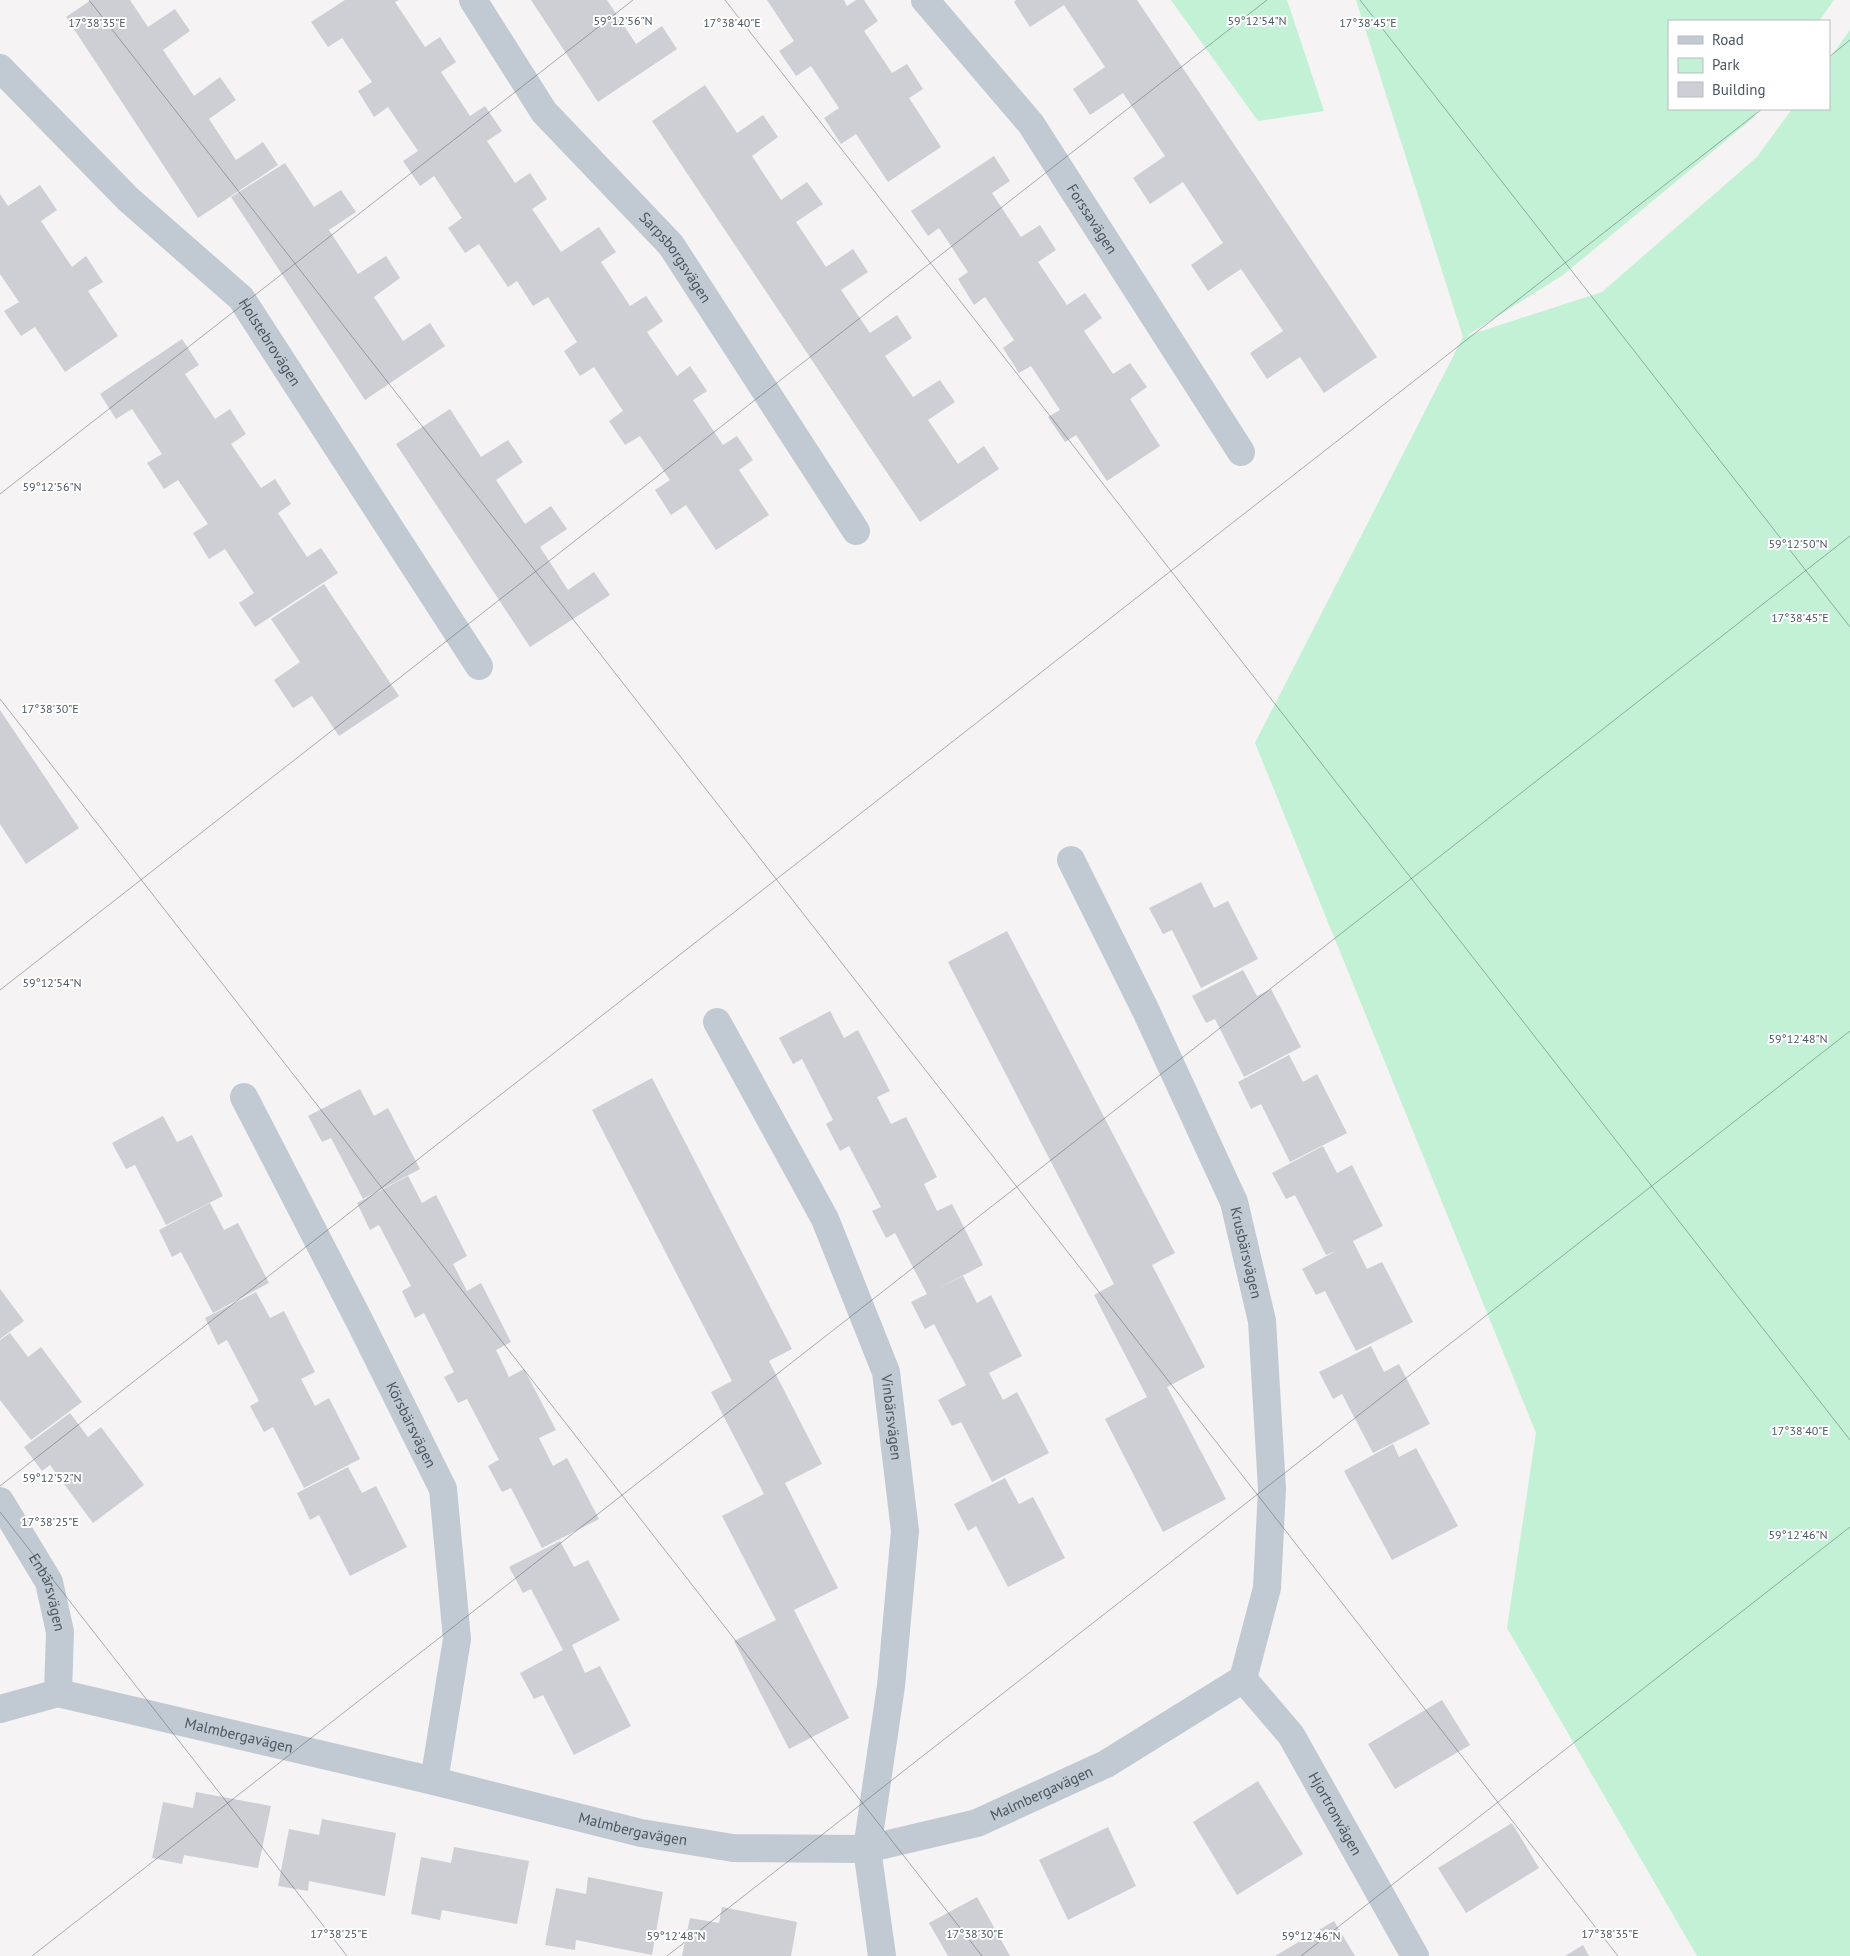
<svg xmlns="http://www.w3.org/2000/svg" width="1850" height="1956" font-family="'PT Sans',sans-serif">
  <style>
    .green { fill: #c3f1d5 }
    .building { fill: #cdcfd5 }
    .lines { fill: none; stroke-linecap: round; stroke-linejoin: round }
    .street { stroke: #c1cad2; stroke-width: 28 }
    .ticks { fill: none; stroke: #4a5661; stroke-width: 1; stroke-opacity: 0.45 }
    .labels { text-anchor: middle; stroke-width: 4; stroke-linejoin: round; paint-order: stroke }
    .street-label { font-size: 15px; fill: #4a5661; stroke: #fff }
    .ticks-label { font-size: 12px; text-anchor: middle; fill: #4a5661; stroke: #fff; stroke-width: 4; stroke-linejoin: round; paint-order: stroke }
  </style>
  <rect width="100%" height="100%" fill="#f5f3f3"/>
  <path class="green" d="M 1171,0 L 1287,0 L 1324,111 L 1258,121 Z
    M 1356,0 L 1834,0 L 1819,21 L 1669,21 L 1669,109 L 1759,109 L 1753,118 L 1563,275 L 1466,336 L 1602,292 L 1757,157 L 1792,109 L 1829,109 L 1829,59 L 1850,30 L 1850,1956 L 1697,1956 L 1507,1628 L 1536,1433 L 1255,743 L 1463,337 Z"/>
  <path class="building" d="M 91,0 L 130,0 L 148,27 L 175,9 L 190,31 L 163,50 L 194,96 L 220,77 L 236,100 L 209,119 L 236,160 L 263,142 L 278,165 L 198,218 L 66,17 Z
    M 345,0 L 399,0 L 395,2 L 425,47 L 440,37 L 456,62 L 441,72 L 470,116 L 485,106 L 502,131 L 487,141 L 515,183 L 530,173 L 547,199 L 532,209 L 561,252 L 599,227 L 616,252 L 601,262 L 630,306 L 646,296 L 663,321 L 647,332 L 677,376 L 690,366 L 707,391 L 693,400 L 723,445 L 737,436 L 753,460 L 739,470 L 769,515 L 716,550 L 686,505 L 671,515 L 655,490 L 670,480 L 640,436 L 625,445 L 609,421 L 623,411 L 594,367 L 580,376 L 564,351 L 577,342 L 548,297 L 533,306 L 517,281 L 508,287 L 479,244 L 465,253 L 448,228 L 462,218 L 434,176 L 420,186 L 403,161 L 418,151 L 388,107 L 374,117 L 358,91 L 372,82 L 342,38 L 328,47 L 311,22 Z
    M 531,0 L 607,0 L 636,44 L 662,26 L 677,49 L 598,102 Z
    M 767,0 L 844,0 L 847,6 L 856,0 L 864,0 L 878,21 L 864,31 L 892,73 L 907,64 L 923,89 L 909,98 L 941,147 L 888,182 L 856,134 L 841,144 L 824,118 L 839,108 L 811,66 L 796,76 L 779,51 L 794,41 Z
    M 1016,0 L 1137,0 L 1377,357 L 1324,393 L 1300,357 L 1267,379 L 1250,353 L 1283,331 L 1241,269 L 1208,291 L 1191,265 L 1223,243 L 1183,182 L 1150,204 L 1133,178 L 1165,156 L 1123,93 L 1090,115 L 1073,89 L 1105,67 L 1064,5 L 1030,27 L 1014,2 Z
    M 705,85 L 737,133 L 763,115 L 778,137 L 752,156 L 781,200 L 807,182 L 823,204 L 796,222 L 826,267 L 853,249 L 868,272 L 841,290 L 870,333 L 897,315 L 912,338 L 885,356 L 913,397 L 940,380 L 955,402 L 928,420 L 958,464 L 984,446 L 999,469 L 920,522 L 652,121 Z
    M 994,156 L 1010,181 L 992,193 L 1021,237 L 1040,225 L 1056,250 L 1038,262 L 1067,305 L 1085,293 L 1102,318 L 1084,331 L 1113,374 L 1130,363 L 1147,387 L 1130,399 L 1160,446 L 1107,481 L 1076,435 L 1065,442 L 1048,417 L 1060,410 L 1031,366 L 1019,373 L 1003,348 L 1014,340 L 985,297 L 974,305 L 958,279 L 968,272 L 939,228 L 928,236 L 911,211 Z
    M 285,163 L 314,207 L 341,190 L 356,212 L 329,230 L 358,274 L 386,256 L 400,278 L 374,297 L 403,341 L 430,323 L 445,346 L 365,400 L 231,197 Z
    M 40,185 L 57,210 L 41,221 L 72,267 L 86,256 L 103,282 L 88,291 L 118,336 L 65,372 L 35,327 L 21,336 L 4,311 L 19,302 L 0,274 L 0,194 L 8,206 Z
    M 182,339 L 199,365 L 185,374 L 215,419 L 230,409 L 246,434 L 231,444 L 261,488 L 275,479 L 291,504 L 278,513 L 307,557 L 321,548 L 338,573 L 255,627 L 239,603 L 254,593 L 225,549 L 209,559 L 193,533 L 208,524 L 178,480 L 164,489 L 147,463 L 162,454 L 132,409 L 116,419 L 100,394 Z
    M 450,409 L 481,457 L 508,440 L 523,462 L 496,480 L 525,524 L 551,506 L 567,529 L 540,547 L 568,590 L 594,572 L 610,595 L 530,647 L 396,444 Z
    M 324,584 L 399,696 L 339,736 L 312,696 L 293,708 L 274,680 L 300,662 L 271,619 Z
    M 0,710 L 79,828 L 26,864 L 0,824 Z
    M 1201,882 L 1214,908 L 1228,901 L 1258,959 L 1201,988 L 1172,930 L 1163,934 L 1149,908 Z
    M 1007,931 L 1175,1253 L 1152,1265 L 1205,1367 L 1167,1387 L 1226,1499 L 1163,1532 L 1105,1419 L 1147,1397 L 1094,1295 L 1114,1284 L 948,962 Z
    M 1243,970 L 1257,996 L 1271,989 L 1301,1047 L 1244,1077 L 1215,1019 L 1206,1023 L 1192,996 Z
    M 830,1011 L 844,1038 L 858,1030 L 890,1091 L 877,1097 L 891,1124 L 906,1117 L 937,1177 L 924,1184 L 937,1211 L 952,1204 L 983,1265 L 937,1289 L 963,1276 L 977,1303 L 991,1295 L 1022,1356 L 989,1373 L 1003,1400 L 1017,1392 L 1049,1453 L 992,1482 L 961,1422 L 952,1426 L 938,1400 L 966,1385 L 934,1324 L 925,1329 L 911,1302 L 927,1294 L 895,1233 L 886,1238 L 872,1211 L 881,1207 L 849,1146 L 840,1151 L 826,1124 L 833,1120 L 802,1059 L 793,1064 L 779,1038 Z
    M 1289,1055 L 1303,1082 L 1317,1074 L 1347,1133 L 1290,1162 L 1261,1104 L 1251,1109 L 1238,1082 Z
    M 652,1078 L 792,1349 L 769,1361 L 822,1464 L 785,1483 L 838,1588 L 794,1610 L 849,1718 L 789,1749 L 734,1641 L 776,1620 L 722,1516 L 764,1494 L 711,1392 L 732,1381 L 592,1110 Z
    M 360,1089 L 374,1116 L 388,1108 L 420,1169 L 363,1199 L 331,1138 L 322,1142 L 308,1116 Z
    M 163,1116 L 177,1142 L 192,1135 L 223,1196 L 166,1225 L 135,1165 L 126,1169 L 112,1143 Z
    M 1323,1146 L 1337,1173 L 1352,1165 L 1383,1226 L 1353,1241 L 1367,1269 L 1382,1262 L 1413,1322 L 1356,1351 L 1325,1291 L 1316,1295 L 1302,1269 L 1336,1251 L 1326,1255 L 1295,1195 L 1286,1199 L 1272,1173 Z
    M 408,1176 L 422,1203 L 436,1195 L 467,1256 L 453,1264 L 467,1291 L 481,1283 L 511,1342 L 496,1350 L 509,1377 L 524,1369 L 556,1430 L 539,1438 L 553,1466 L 567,1458 L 599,1519 L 542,1548 L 511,1488 L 502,1492 L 488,1466 L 510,1453 L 499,1460 L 467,1399 L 458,1403 L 444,1377 L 454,1372 L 424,1313 L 415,1318 L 402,1291 L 411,1286 L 379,1225 L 370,1230 L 357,1203 Z
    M 210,1203 L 224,1230 L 238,1223 L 269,1283 L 213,1313 L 181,1252 L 172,1257 L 159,1230 Z
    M 0,1289 L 24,1321 L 0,1339 Z
    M 256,1292 L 270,1318 L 284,1311 L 315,1372 L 301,1379 L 315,1406 L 329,1398 L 360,1459 L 304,1488 L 273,1427 L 264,1432 L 250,1406 L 259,1401 L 227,1340 L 218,1345 L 205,1318 Z
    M 10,1333 L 28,1357 L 41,1347 L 82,1402 L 31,1440 L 0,1400 L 0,1340 Z
    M 1371,1346 L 1384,1372 L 1399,1364 L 1430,1424 L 1373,1453 L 1342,1394 L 1333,1399 L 1319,1372 Z
    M 70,1413 L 88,1437 L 101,1427 L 144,1485 L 93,1523 L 50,1465 L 42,1471 L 24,1447 Z
    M 1393,1444 L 1399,1457 L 1416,1448 L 1458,1526 L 1392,1560 L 1344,1471 Z
    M 348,1467 L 362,1493 L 376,1486 L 407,1547 L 350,1576 L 319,1515 L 310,1520 L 297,1493 Z
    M 1005,1478 L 1019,1504 L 1033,1497 L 1065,1558 L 1008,1587 L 976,1526 L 968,1531 L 954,1504 Z
    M 560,1541 L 574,1567 L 588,1560 L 620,1620 L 572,1645 L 585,1673 L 600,1666 L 631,1726 L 574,1755 L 543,1695 L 534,1699 L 520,1673 L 563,1650 L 531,1589 L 523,1593 L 509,1567 Z
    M 1442,1700 L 1470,1745 L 1395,1789 L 1368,1744 Z
    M 1258,1781 L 1303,1854 L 1237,1895 L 1193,1822 Z
    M 196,1792 L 271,1806 L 258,1868 L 184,1855 L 182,1864 L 152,1858 L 163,1802 L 193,1808 Z
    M 322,1819 L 396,1833 L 385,1896 L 309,1881 L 308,1891 L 278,1886 L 289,1829 L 319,1835 Z
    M 1512,1823 L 1539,1868 L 1466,1913 L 1438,1868 Z
    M 1108,1827 L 1136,1886 L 1068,1920 L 1039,1860 Z
    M 454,1847 L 529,1861 L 517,1924 L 442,1910 L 440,1920 L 411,1914 L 421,1857 L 451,1863 Z
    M 588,1877 L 663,1892 L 652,1955 L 576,1940 L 575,1950 L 545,1945 L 556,1888 L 586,1894 Z
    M 977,1897 L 1010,1956 L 948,1956 L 929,1923 Z
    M 722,1907 L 797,1922 L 791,1956 L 682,1956 L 690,1918 L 719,1923 Z
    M 1334,1921 L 1355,1956 L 1275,1956 Z
    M 1583,1945 L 1589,1956 L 1565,1956 Z"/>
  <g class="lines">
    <g class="street">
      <path id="s1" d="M 473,0 L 544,112 L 671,245 L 856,531"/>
      <path id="s2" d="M 925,0 L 1031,124 L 1241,452"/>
      <path id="s3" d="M 0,68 L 128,199 L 241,298 L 479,666"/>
      <path id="s4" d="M 1071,860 L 1146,1011 L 1234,1202 L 1262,1321 L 1272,1489 L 1267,1588 L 1243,1679"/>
      <path id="s5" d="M 717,1022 L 825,1219 L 886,1372 L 905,1531 L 891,1686 L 867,1849 L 882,1956"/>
      <path id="s6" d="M 244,1097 L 361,1324 L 443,1489 L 457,1639 L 434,1781"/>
      <path id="s7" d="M 0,1501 L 49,1582 L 60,1632 L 58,1693"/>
      <path id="s8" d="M 1243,1679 L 1291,1735 L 1415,1956"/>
      <path id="s9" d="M 0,1709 L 58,1693 L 434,1781 L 641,1833 L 733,1848 L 867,1849 L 977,1823 L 1106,1764 L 1243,1679"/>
    </g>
  </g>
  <path class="ticks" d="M 89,0 L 1618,1956M 725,0 L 1850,1440M 1360,0 L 1850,627M 1829,57 L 1850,40M 0,494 L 633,0M 0,699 L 982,1956M 0,990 L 1267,0M 0,1486 L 1762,109M 0,1512 L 347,1956M 32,1956 L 1850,536M 667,1956 L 1850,1031M 1301,1956 L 1850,1527"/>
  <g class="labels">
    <g class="street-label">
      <text dy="5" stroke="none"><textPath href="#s2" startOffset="276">Forssavägen</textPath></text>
      <text dy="5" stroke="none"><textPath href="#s1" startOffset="329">Sarpsborgsvägen</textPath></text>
      <text dy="5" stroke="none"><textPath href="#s3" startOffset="386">Holstebrovägen</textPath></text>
      <text dy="5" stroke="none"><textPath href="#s4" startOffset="431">Krusbärsvägen</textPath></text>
      <text dy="5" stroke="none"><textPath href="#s5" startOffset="435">Vinbärsvägen</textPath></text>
      <text dy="5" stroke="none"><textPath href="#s6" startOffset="368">Körsbärsvägen</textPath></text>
      <text dy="5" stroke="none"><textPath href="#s7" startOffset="104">Enbärsvägen</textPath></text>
      <text dy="5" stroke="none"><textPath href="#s9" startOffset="246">Malmbergavägen</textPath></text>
      <text dy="5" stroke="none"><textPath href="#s9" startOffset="1071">Malmbergavägen</textPath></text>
      <text dy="5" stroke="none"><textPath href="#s8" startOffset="164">Hjortronvägen</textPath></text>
      <text dy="5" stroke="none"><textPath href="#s9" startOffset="651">Malmbergavägen</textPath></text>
    </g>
  </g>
  <g class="ticks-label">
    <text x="623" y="25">59°12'56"N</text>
    <text x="1257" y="25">59°12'54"N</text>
    <text x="97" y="27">17°38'35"E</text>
    <text x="732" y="27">17°38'40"E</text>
    <text x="1368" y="27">17°38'45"E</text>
    <text x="52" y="491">59°12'56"N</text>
    <text x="1798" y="548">59°12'50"N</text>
    <text x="1800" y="622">17°38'45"E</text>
    <text x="50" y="713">17°38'30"E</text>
    <text x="52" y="987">59°12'54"N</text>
    <text x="1798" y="1043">59°12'48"N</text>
    <text x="1800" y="1435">17°38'40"E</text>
    <text x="52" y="1482">59°12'52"N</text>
    <text x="50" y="1526">17°38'25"E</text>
    <text x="1798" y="1539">59°12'46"N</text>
    <text x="339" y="1938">17°38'25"E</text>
    <text x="975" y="1938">17°38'30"E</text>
    <text x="1610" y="1938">17°38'35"E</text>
    <text x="676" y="1940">59°12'48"N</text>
    <text x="1311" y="1940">59°12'46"N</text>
  </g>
  <rect x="1668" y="20" width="162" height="90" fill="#ffffff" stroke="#b7bbc0"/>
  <rect x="1678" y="36" width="25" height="8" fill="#c1cad2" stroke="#b7bbc0"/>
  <text x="1712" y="45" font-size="15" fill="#4a5661">Road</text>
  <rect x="1678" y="58" width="25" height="15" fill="#c3f1d5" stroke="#b7bbc0"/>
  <text x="1712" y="70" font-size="15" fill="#4a5661">Park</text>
  <rect x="1678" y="82" width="25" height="15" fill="#cdcfd5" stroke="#b7bbc0"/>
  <text x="1712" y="95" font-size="15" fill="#4a5661">Building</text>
</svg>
